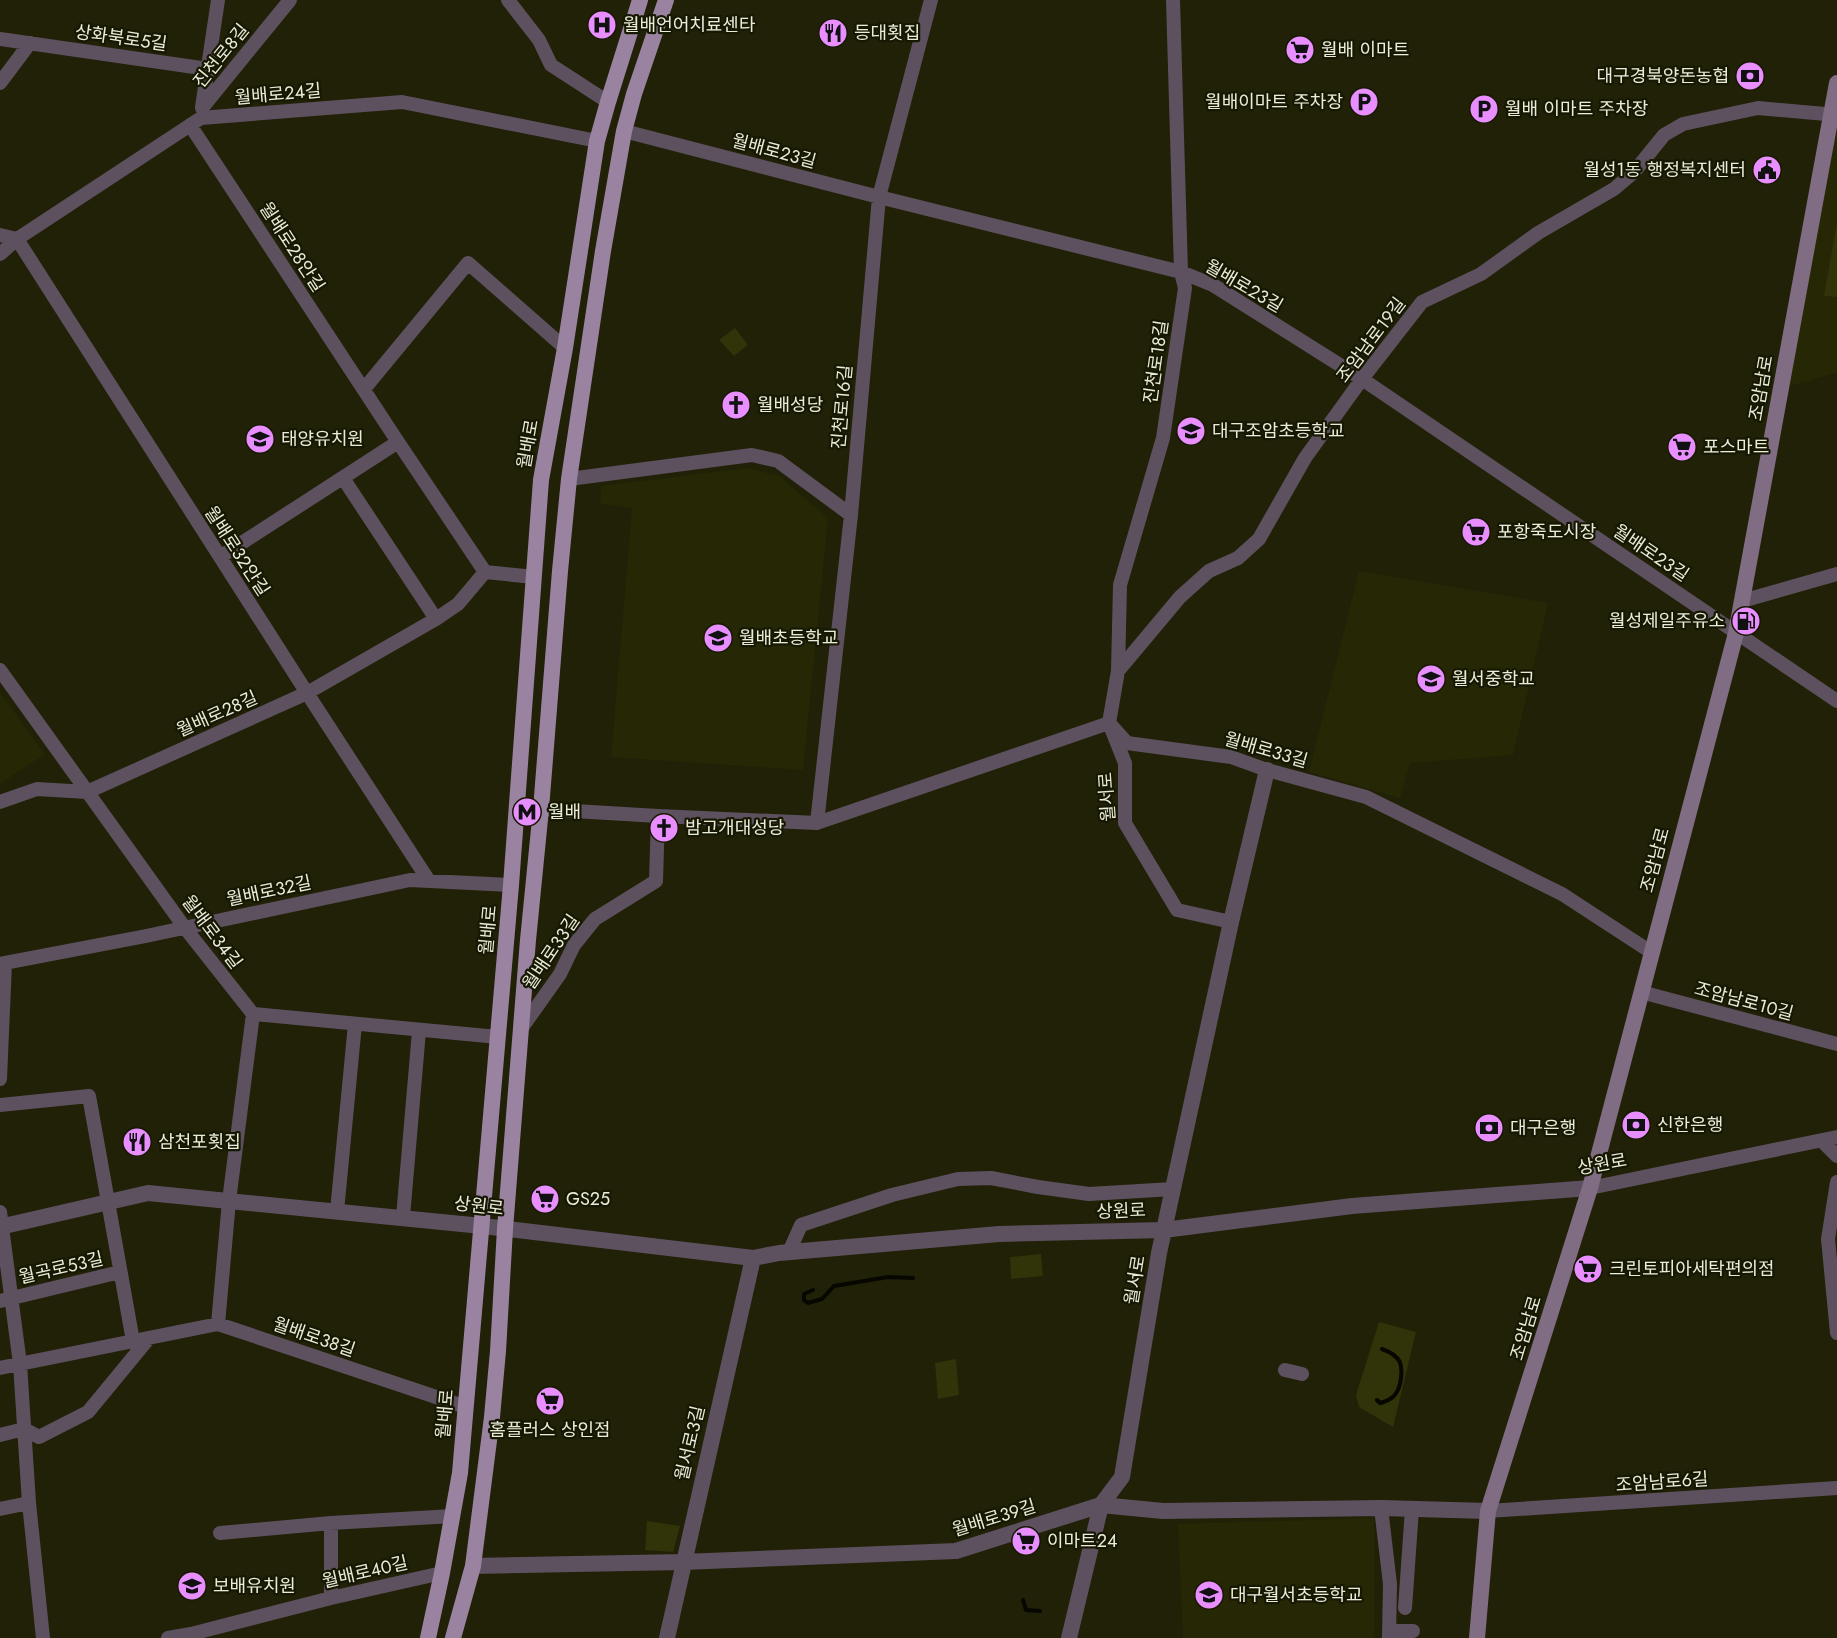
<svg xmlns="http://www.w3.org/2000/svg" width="1837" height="1638" font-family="Jost,'Noto Sans KR',sans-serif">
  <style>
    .built { fill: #262704 }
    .green { fill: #313308 }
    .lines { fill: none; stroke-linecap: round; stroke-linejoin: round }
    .stream { stroke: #070700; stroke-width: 4 }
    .minor { stroke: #5d5160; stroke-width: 14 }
    .tertiary { stroke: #5d5160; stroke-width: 16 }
    .secondary { stroke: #806d84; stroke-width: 16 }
    .primary { stroke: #9a83a1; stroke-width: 16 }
    .labels { text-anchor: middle; stroke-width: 4.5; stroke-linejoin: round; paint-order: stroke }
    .poi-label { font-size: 18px; fill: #e9ebdb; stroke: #171801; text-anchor: start }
    .street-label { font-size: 18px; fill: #e9ebdb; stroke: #171801 }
  </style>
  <rect width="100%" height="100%" fill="#202107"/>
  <path class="built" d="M 1837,115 L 1837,373 L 1781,388 Z
    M 747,468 L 779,476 L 828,518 L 803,770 L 611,757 L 632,508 L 600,504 L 601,486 Z
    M 1359,571 L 1548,603 L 1513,755 L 1410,763 L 1400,798 L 1309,772 Z
    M 0,693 L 45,754 L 0,784 Z
    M 1374,1518 L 1374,1638 L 1183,1638 L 1178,1524 Z"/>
  <path class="green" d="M 1837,222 L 1837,297 L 1824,296 Z
    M 735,328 L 748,345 L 734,356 L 719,340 Z
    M 1041,1254 L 1043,1276 L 1011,1279 L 1010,1257 Z
    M 1379,1322 L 1416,1332 L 1393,1427 L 1359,1407 L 1356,1395 Z
    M 956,1359 L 959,1395 L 938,1399 L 935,1363 Z
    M 647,1521 L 680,1526 L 673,1552 L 645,1550 Z"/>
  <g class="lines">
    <path class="stream" d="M 813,1290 L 804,1294 L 804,1300 L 808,1303 L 822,1299 L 834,1286 L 888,1277 L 913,1278
      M 1377,1400 L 1380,1403 C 1392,1400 1397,1395 1400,1384 C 1404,1364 1401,1356 1382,1349
      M 1023,1600 L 1026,1610 L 1040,1611"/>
    <path class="minor" d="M 508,0 L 539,40 L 551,65 L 608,102
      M 1173,0 L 1181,272 L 1185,288 L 1163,438 L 1120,585 L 1118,671 L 1109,723 L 1125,763 L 1125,823 L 1177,910 L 1231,922
      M 0,39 L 208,69
      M 0,83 L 30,43
      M 202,107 L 218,0
      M 202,108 L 290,0
      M 190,125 L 398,442 L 485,572
      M 624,131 L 879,197 L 1181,272 L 1213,285 L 1362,379 L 1837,701
      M 0,235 L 17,239 L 307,693 L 429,881
      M 0,254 L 17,239 L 201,118 L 402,102 L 597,141
      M 364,389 L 468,263 L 565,348
      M 343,478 L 436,619
      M 569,479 L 752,455 L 778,461 L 851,515
      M 220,557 L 398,442
      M 485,572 L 534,577
      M 1742,601 L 1837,574
      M 0,670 L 185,928 L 253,1014 L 498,1037
      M 1118,671 L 1180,597 L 1209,571 L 1238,558 L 1259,539 L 1305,458 L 1362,379 L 1422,302 L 1481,274 L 1538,233 L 1614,189 L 1634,172 L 1664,135 L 1683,124 L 1758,108 L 1837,115
      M 0,802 L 37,789 L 87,792 L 307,693 L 436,619 L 458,604 L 485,572
      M 541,809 L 658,816 L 817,823 L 1109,723 L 1127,743 L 1231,757 L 1267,770 L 1366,797 L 1562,894 L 1651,952
      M 817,823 L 851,515 L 879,197 L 931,0
      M 0,964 L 146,936 L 410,880 L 511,885
      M 1641,992 L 1837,1044
      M 521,1029 L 560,974 L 574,945 L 595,919 L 656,881 L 658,816
      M 0,1079 L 5,963
      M 0,1105 L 89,1096 L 133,1341
      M 1822,1141 L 1837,1156
      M 1837,1182 L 1828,1239 L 1837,1333
      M 1590,1188 L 1837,1137
      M 337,1211 L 355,1024
      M 0,1212 L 20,1364 L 29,1503 L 43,1638
      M 403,1217 L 419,1031
      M 789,1252 L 801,1225 L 892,1195 L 958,1179 L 991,1178 L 1038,1187 L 1089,1194 L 1173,1189
      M 0,1301 L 120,1272
      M 218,1324 L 229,1201 L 253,1014
      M 0,1368 L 218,1324 L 466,1407
      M 1285,1370 L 1302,1374
      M 0,1435 L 24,1429 L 39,1437 L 88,1412 L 149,1338
      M 1381,1508 L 1390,1584 L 1389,1638
      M 0,1509 L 29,1503
      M 1488,1511 L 1837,1488
      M 220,1533 L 331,1523 L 453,1516
      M 331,1598 L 331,1523
      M 1405,1608 L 1412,1509
      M 1389,1631 L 1413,1631
      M 168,1638 L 191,1634 L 331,1598 L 442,1573"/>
    <path class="tertiary" d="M 0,1227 L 148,1193 L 482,1226 L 753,1258 L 779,1253 L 999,1234 L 1164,1230 L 1352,1206 L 1590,1188
      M 473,1566 L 683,1562 L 956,1551 L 1101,1505 L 1163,1511 L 1381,1508 L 1488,1511
      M 667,1638 L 753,1258
      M 1069,1638 L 1101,1505 L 1122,1477 L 1159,1253 L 1231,922 L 1267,770"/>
    <path class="secondary" d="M 1477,1638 L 1488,1511 L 1590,1188 L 1736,633 L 1837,83"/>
    <path class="primary" d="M 428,1638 L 442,1573 L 460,1473 L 511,885 L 541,480 L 565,348 L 597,141 L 608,102 L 640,0
      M 453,1638 L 473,1566 L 492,1417 L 498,1351 L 505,1229 L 528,940 L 541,809 L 560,571 L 569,479 L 603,251 L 624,131 L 634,94 L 666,0"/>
  </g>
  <defs>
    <g id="hospital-disc" transform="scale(1.5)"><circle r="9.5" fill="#e88eff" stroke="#171801"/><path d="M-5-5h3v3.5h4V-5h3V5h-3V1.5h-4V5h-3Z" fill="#111"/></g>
    <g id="restaurant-disc" transform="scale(1.5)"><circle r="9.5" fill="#e88eff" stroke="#171801"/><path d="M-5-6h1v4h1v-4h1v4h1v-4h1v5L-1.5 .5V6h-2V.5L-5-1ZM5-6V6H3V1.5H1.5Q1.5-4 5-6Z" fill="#111"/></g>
    <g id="supermarket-disc" transform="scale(1.5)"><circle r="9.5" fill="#e88eff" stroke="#171801"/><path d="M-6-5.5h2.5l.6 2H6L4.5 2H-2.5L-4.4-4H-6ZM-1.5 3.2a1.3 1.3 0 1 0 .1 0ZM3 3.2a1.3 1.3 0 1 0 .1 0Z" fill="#111"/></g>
    <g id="bank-disc" transform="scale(1.5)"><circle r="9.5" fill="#e88eff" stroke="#171801"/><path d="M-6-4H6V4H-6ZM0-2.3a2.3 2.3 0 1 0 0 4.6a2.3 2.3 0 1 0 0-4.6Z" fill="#111"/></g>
    <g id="parking-disc" transform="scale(1.5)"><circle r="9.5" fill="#e88eff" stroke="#171801"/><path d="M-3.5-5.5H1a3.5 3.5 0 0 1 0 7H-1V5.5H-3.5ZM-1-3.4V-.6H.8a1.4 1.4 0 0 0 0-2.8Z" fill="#111"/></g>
    <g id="civic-disc" transform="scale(1.5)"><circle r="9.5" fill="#e88eff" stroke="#171801"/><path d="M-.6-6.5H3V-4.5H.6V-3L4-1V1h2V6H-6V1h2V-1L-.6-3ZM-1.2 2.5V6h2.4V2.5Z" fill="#111"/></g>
    <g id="church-disc" transform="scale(1.5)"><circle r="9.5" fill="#e88eff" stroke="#171801"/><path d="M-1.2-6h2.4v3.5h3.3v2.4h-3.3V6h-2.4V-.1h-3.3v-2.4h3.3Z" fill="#111"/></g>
    <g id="school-disc" transform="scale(1.5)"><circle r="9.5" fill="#e88eff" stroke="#171801"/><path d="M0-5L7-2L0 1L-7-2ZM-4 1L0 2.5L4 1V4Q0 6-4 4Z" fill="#111"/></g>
    <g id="fuel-disc" transform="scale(1.5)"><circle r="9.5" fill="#e88eff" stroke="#171801"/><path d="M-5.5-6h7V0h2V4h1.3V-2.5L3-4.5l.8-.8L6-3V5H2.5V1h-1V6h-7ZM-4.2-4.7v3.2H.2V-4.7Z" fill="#111"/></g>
    <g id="metro-disc" transform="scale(1.5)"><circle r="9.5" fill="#e88eff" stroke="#171801"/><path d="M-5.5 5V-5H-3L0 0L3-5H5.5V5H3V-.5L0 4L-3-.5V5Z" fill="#111"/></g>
  </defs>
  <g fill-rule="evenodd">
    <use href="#hospital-disc" x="602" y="25"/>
    <use href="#restaurant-disc" x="833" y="33"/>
    <use href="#supermarket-disc" x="1300" y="50"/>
    <use href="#bank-disc" x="1750" y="76"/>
    <use href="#parking-disc" x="1364" y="102"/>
    <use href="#parking-disc" x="1484" y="109"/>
    <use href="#civic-disc" x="1767" y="170"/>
    <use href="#church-disc" x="736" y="405"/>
    <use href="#school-disc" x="1191" y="431"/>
    <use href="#school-disc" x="260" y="439"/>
    <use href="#supermarket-disc" x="1682" y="447"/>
    <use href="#supermarket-disc" x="1476" y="532"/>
    <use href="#fuel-disc" x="1746" y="621"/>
    <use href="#school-disc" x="718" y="638"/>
    <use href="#school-disc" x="1431" y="679"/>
    <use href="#metro-disc" x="527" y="812"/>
    <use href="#church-disc" x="664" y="828"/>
    <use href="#bank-disc" x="1636" y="1125"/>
    <use href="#bank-disc" x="1489" y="1128"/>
    <use href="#restaurant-disc" x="137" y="1142"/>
    <use href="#supermarket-disc" x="545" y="1199"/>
    <use href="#supermarket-disc" x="1588" y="1269"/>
    <use href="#supermarket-disc" x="550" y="1401"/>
    <use href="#supermarket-disc" x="1026" y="1541"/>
    <use href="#school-disc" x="192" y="1586"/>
    <use href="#school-disc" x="1209" y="1595"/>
  </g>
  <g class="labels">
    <g class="poi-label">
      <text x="623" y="31">월배언어치료센타</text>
      <text x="854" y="39">등대횟집</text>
      <text x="1321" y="56">월배 이마트</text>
      <text x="1729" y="82" text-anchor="end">대구경북양돈농협</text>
      <text x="1343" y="108" text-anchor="end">월배이마트 주차장</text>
      <text x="1505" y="115">월배 이마트 주차장</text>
      <text x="1746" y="176" text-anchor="end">월성1동 행정복지센터</text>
      <text x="757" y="411">월배성당</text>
      <text x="1212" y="437">대구조암초등학교</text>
      <text x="281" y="445">태양유치원</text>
      <text x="1703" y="453">포스마트</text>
      <text x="1497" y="538">포항죽도시장</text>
      <text x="1725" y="627" text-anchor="end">월성제일주유소</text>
      <text x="739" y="644">월배초등학교</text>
      <text x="1452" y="685">월서중학교</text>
      <text x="548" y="818">월배</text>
      <text x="685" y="834">밤고개대성당</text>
      <text x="1657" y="1131">신한은행</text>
      <text x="1510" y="1134">대구은행</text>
      <text x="158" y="1148">삼천포횟집</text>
      <text x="566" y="1205">GS25</text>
      <text x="1609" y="1275">크린토피아세탁편의점</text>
      <text x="550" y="1436" text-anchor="middle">홈플러스 상인점</text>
      <text x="1047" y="1547">이마트24</text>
      <text x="213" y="1592">보배유치원</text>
      <text x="1230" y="1601">대구월서초등학교</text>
    </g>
    <g class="street-label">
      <text transform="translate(121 38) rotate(8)" y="6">상화북로5길</text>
      <text transform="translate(221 56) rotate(-51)" y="6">진천로8길</text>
      <text transform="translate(278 94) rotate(-5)" y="6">월배로24길</text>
      <text transform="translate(774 151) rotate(15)" y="6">월배로23길</text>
      <text transform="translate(292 247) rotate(57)" y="6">월배로28안길</text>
      <text transform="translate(1244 286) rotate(30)" y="6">월배로23길</text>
      <text transform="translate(1371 340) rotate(-53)" y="6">조암남로19길</text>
      <text transform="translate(1156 362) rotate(-82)" y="6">진천로18길</text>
      <text transform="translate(1761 388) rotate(-80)" y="6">조암남로</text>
      <text transform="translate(842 407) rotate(-85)" y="6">진천로16길</text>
      <text transform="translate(528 444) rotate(-80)" y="6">월배로</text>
      <text transform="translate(237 551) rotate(57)" y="6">월배로32안길</text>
      <text transform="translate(1651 553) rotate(34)" y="6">월배로23길</text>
      <text transform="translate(217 714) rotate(-24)" y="6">월배로28길</text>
      <text transform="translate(1266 750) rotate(16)" y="6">월배로33길</text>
      <text transform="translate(1107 797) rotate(-94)" y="6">월서로</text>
      <text transform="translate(1655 860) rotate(-75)" y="6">조암남로</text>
      <text transform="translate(269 891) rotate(-12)" y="6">월배로32길</text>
      <text transform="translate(488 930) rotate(-85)" y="6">월배로</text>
      <text transform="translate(212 932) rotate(53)" y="6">월배로34길</text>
      <text transform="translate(551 952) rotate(-56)" y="6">월배로33길</text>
      <text transform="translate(1744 1001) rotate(15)" y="6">조암남로10길</text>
      <text transform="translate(1602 1164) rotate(-10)" y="6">상원로</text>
      <text transform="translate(479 1206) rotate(7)" y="6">상원로</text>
      <text transform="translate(1121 1211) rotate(-2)" y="6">상원로</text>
      <text transform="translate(61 1268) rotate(-13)" y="6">월곡로53길</text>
      <text transform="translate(1135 1280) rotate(-81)" y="6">월서로</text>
      <text transform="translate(1526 1328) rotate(-73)" y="6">조암남로</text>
      <text transform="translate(314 1337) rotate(19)" y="6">월배로38길</text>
      <text transform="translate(445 1414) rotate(-85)" y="6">월배로</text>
      <text transform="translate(690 1443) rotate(-77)" y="6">월서로3길</text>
      <text transform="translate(1662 1482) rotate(-4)" y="6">조암남로6길</text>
      <text transform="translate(994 1518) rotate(-17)" y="6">월배로39길</text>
      <text transform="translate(365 1572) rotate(-13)" y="6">월배로40길</text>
    </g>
  </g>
</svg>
